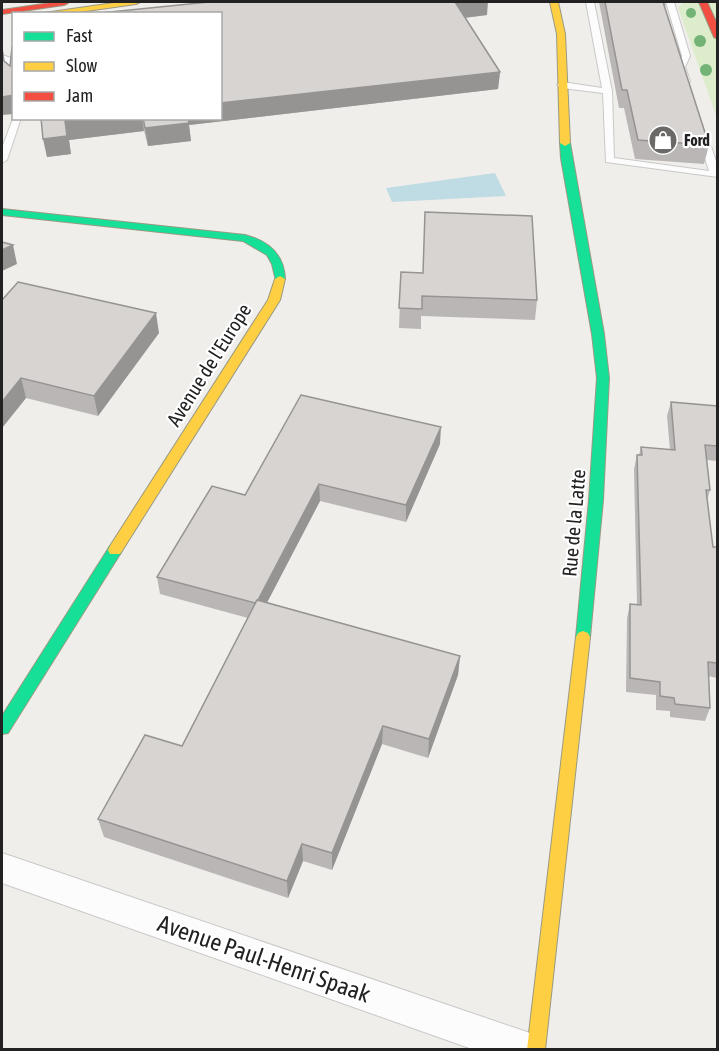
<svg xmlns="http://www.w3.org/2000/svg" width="719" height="1051" font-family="'Asap Condensed',sans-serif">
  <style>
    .grass { fill: #ddeccb }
    .water { fill: #bfdbe3 }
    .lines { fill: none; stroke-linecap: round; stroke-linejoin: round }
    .lane-casing { stroke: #c9c8c7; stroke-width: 2 }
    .street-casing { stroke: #c9c8c7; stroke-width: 2 }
    .fast-casing { stroke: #999a82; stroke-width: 2 }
    .slow-casing { stroke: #999a82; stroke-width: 2 }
    .jam-casing { stroke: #999a82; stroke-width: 2 }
    .lane { fill: #fdfcfc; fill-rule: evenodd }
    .street { fill: #fdfcfc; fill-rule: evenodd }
    .fast { fill: #16e098; fill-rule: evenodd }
    .slow { fill: #ffcf43; fill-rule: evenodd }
    .jam { fill: #f24e42; fill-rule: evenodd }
    .tree { fill: #73b476 }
    .wall { fill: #b9b6b5 }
    .shaded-wall { fill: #969493 }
    .building { fill: #d7d4d2; stroke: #969493; stroke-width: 1.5 }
    .labels { text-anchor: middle; stroke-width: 4.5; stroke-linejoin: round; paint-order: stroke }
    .far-poi-label { font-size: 16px; font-weight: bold; fill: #222; stroke: #fff; text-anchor: start }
    .street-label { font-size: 20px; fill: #222; stroke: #fff }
    .near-street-label { font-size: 24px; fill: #222; stroke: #fff }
  </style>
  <rect width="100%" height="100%" fill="#f0eeeb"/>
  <path class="grass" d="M 683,2 L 717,2 L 717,118 L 678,8 Z"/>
  <path class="water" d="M 495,173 L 506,196 L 392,202 L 386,188 Z"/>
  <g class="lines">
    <g class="lane-casing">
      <path id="lane" d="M 586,2 L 594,2 L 612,91 L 614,158 L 709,171 L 697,134 L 702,131 L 707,134 L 718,167 L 718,177 L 606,162 L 603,93 L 562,88 L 557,85 L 562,82 L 602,88 Z
        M 666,2 L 674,2 L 690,56 L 685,67 L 690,81 L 689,83 L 683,83 L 677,67 L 682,56 Z
        M 2,55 L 14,59 L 14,82 L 10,79 L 8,63 L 2,61 Z
        M 14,116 L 14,118 L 21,118 L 7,160 L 2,163 L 2,148 Z"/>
    </g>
    <g class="street-casing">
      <path id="street" d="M 2,853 L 527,1032 L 540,1037 L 545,1050 L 475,1050 L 2,883 Z"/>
    </g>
    <g class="fast-casing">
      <path id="fast" d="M 565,140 L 570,143 L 604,334 L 609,378 L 603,500 L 590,637 L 588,641 L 583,643 L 578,641 L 576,637 L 589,500 L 597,378 L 592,334 L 561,158 L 560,143 Z
        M 2,209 L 245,235 C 268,241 284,254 285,279 L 280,282 L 276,281 L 272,264 L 267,255 L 243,241 L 2,215 Z
        M 115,545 L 120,546 L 122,550 L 120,554 L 8,733 L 2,734 L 2,716 L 110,546 Z"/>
    </g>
    <g class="slow-casing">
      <path id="slow" d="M 121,2 L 140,2 L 136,4 L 65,14 L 37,14 Z
        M 550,2 L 558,2 L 565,34 L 570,143 L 565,146 L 560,143 L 557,34 Z
        M 280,276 L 285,279 L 280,300 L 120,554 L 110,554 L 108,550 L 110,546 L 268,300 L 275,279 Z
        M 583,631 L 588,633 L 590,637 L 545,1050 L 527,1050 L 576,637 L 578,633 Z"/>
    </g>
    <g class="jam-casing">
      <path id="jam" d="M 57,2 L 68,3 L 64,5 L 2,14 L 2,10 Z
        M 699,2 L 707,2 L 718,26 L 718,39 L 714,37 Z"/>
    </g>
    <use href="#lane" class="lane"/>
    <use href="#street" class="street"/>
    <use href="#fast" class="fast"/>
    <use href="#slow" class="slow"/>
    <use href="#jam" class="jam"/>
  </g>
  <g class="tree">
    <circle cx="691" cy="13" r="5"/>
    <circle cx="700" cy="41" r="6"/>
    <circle cx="706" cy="70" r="6"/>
  </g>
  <path class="wall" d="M 599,2 L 666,2 L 665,8 L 709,145 L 704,164 L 635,159 L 624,108 L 619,108 Z
    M 220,14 L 487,15 L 465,18 L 500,72 L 498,89 L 189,125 L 191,141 L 148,146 L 144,131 L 69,140 L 71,154 L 47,157 L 41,118 L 220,118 Z
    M 401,272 L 537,300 L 535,320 L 421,316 L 421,329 L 399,328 Z
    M 2,300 L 159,333 L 98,416 L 26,398 L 2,428 Z
    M 671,402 L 717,406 L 717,461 L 707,460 L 710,490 L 707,500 L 713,547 L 717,547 L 717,678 L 708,676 L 710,708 L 705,721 L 670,717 L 670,711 L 656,710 L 656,695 L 626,692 L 627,618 L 630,604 L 637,605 L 634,469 L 637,455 L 639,455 L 641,447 L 670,450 L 667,416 Z
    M 440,444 L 406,522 L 320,501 L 267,602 L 460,656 L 458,675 L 428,758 L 382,744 L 332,870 L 303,861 L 288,898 L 104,837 L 98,819 L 182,746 L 248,618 L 160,594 L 157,577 L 245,495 Z"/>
  <path class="shaded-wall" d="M 455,2 L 488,2 L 487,15 L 454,19 Z
    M 500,72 L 498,89 L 189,125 L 191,141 L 148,146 L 145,128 L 186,118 L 220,118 L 220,103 Z
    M 14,95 L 14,114 L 2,115 L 2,97 Z
    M 90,118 L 142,118 L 144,131 L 69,140 L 71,154 L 47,157 L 43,139 L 65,121 Z
    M 13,245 L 17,264 L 2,271 L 2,250 Z
    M 156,313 L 159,333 L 98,416 L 94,396 Z
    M 21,378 L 26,398 L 2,428 L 2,402 Z
    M 441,427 L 440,444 L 406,522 L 406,505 Z
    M 319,484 L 320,501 L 258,620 L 256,604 Z
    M 460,656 L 458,675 L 428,758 L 429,739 Z
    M 383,726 L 382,744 L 332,870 L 332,853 Z
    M 302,844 L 303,861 L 288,898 L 287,881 Z"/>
  <path class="building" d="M 209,2 L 457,2 L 455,2 L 500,72 L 220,103 L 220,14 L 90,14 Z
    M 605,2 L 663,2 L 709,145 L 638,140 L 627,90 L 622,90 Z
    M 14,46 L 14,95 L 2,97 L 2,48 L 4,61 L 10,66 L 12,47 Z
    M 41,118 L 90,118 L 65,121 L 67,136 L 43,139 Z
    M 143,118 L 188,118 L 189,123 L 145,128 Z
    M 425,212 L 532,216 L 537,300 L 422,296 L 422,309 L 399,308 L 401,272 L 423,273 Z
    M 2,242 L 13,245 L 2,250 Z
    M 18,282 L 156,313 L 94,396 L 21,378 L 2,402 L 2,300 Z
    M 301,395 L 441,427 L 406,505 L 319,484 L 258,600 L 257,600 L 255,603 L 157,577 L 212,486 L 245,495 Z
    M 671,402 L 717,406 L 717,446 L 705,445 L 710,490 L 706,490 L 713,547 L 717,547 L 717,663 L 708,662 L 710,708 L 675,704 L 674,698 L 660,696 L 660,682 L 630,678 L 630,604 L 641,605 L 637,455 L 642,455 L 641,447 L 675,450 Z
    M 257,600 L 460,656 L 429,739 L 383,726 L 332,853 L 302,844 L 287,881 L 98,819 L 145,735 L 182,746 Z"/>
  <defs>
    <g id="shop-disc" transform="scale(1.5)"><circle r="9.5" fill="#6a6968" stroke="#fff"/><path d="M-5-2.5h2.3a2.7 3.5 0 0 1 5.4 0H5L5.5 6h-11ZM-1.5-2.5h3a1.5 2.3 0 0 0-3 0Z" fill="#fff"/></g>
  </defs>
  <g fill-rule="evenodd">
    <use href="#shop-disc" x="663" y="140"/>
  </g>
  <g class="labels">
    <g class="far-poi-label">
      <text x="684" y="146">Ford</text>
    </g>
    <g class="street-label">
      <text transform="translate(209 365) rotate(-58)" y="7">Avenue de l'Europe</text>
      <text transform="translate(574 523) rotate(-85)" y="7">Rue de la Latte</text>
    </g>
    <g class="near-street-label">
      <text transform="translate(264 959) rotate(19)" y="8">Avenue Paul-Henri Spaak</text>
    </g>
  </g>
  <rect width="719" height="1051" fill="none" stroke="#222222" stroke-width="6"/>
  <rect x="12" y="12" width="210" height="108" fill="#ffffff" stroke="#a7a7a7" stroke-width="1.5"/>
  <rect x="24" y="32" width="30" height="9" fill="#16e098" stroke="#a7a7a7" stroke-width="1.5"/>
  <text x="66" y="42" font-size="18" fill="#222222">Fast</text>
  <rect x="24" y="62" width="30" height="9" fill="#ffcf43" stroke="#a7a7a7" stroke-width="1.5"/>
  <text x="66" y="72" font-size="18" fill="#222222">Slow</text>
  <rect x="24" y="92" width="30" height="9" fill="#f24e42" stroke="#a7a7a7" stroke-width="1.5"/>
  <text x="66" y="102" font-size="18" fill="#222222">Jam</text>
</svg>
